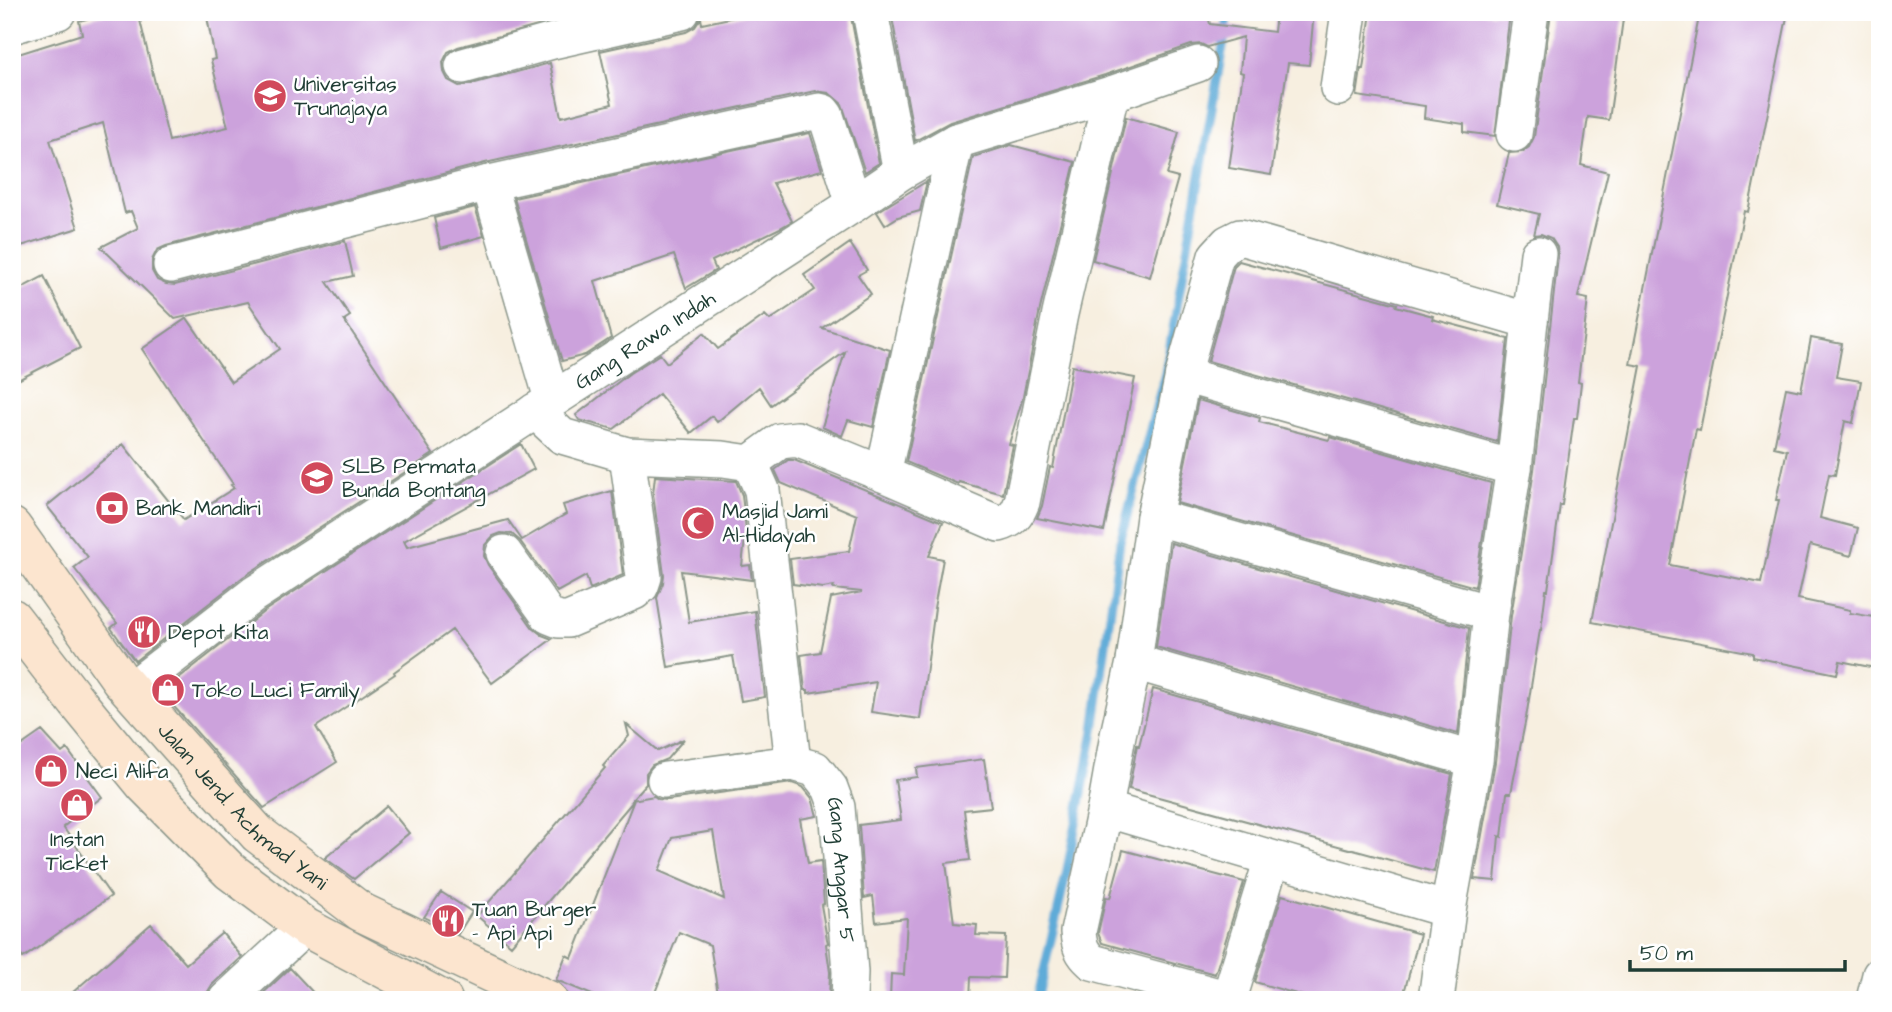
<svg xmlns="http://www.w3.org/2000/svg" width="1892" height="1012" font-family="'Architects Daughter',sans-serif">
  <rect width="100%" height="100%" fill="#fff"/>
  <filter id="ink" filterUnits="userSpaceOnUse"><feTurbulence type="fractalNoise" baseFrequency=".0143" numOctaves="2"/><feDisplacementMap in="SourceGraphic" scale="14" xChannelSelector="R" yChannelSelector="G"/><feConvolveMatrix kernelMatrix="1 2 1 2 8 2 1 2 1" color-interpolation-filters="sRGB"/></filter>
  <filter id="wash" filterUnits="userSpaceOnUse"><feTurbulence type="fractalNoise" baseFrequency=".00686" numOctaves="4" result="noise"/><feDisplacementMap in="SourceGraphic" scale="28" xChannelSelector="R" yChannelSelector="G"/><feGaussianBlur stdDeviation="1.57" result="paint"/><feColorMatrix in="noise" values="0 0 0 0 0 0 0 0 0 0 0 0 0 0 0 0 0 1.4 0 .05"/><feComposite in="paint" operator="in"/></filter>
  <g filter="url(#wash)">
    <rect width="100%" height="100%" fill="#f7efe0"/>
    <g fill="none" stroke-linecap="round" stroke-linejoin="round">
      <path stroke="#5fabd8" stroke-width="9" d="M1037,1000L1066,875L1094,731L1120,542L1165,374L1229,12"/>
    </g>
    <g id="blocks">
      <path fill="#cca2dc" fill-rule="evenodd" d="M112,12H138L169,141L228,127L211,60L215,59L207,17L231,12H583V14L458,47L448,52L443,62L444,72L448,80L459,86L468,85L550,63L561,117L612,104L600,51L686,32L695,27L701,18L702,24L757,12H850L879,163L865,172L842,104L829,93L815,91L485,163L166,246L157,250L152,260V271L157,280L166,284L175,285L345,241L353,276L327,282L350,316L344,320L433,454L243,577L135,661L111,628L117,623L74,568L88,557L47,506L123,444L184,520L234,488L231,485L233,484L142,349L187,318L231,382L280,349L248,302L175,319L101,247L138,228L131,211L125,213L103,123L50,140L78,228L12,249V56L82,34L79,21Z
        M891,12H1207L1210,24L1274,32L1276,12H1314L1309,65L1288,63L1271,175L1229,168L1243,73L1240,72L1243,37L1207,47L1201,44L1191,45L1105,75L950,122L915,141Z
        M1371,12L1510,13L1495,136L1464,132V124L1424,118L1425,106L1357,96L1361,69H1363Z
        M1551,12H1624L1609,120L1588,117L1581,165L1608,172L1578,297L1588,299L1578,382L1581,383L1577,418H1574L1562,505H1560L1548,590H1546L1541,630H1540L1526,718L1511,793H1507L1502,837L1499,836L1495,881L1474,879L1495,762L1511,616L1534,470L1558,256L1557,247L1551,238L1541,234L1534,235L1539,214L1497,204L1509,153L1522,152L1529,147L1534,137Z
        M1700,12H1788L1748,212L1744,211L1700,430L1696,429L1670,565L1761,583L1779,500H1776L1787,450L1774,447L1786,388L1801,391L1811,338L1842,344L1836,377L1861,381L1853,423L1845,421L1835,475L1829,474L1820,518L1858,528L1851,556L1810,545L1798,599L1850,610V613L1880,618V669L1840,661L1837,674L1753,657V653L1592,622L1641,366L1630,364Z
        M1126,117L1179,132L1167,175L1178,178L1150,277L1093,260Z
        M810,133L822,170L773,183L792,221L780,228L712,261L716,270L686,288L674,255L595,281L611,338L585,355L562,361L514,198Z
        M1011,145L1075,162L1040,309L1023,397L1009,444L1013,445L1003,494L959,482L958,484L906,462L973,157Z
        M927,181L920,211L898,217L885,225L877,212Z
        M475,207L484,236L441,248L434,218Z
        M850,243L867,270L858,275L871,294L822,328L890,350L873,427L848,420L842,436L822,427L845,352L771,405L759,387L717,422L712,416L691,433L659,394L614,429L579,420L576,415L630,373L660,354L667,363L704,333L718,349L765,315L770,320L815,290L804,275Z
        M1239,261L1397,304L1396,306L1433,316L1432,319L1508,339L1497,442L1208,361L1234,266Z
        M44,276L80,348L12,383V293Z
        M1072,366L1135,378L1104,531L1037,518L1042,506L1050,467L1053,468Z
        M1198,400L1260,418L1259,422L1329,440L1330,437L1491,483L1475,587L1177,503Z
        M521,444L534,469L404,541L407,547L508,520L522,540L566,514L563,505L612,491L623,575L590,589L586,576L557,592L520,541L512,534L501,533L493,536L485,545L484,556L488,565L533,628L542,635L552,639L492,683L452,630L394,672L395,674L316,727L337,762L264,808L161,692L266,610Z
        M788,460H794L943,522L929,556L943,559L934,608H935L920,719L871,712L876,682L808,693V690H805L801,655L820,652L831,598L862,592L833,589L834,586L823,588L793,584L790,559L849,551L857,515L781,483L775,470Z
        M655,476L736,481L742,495L746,530L742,566L750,565L752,580L681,571L689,622L755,611L765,697L741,701L733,656L668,667L657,598L663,583L664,575L653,494Z
        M1171,543L1469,628L1458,734L1156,647Z
        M1153,689L1452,774L1434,872L1129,789L1137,745L1139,746Z
        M626,724L658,751L684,739L667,759L652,765L646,773V784L632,800L654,796L658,799L668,800L792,783L803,787L812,798L817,816L800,819L808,863L821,861L824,904L821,905L827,939L828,943L826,944L830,972L829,1000H719L710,945L679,932L652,1000H604L556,980L566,955L572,958L634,800L511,945L477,916L605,768L603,766L629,736ZM713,831L724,899L659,871L672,838Z
        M42,731L62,753L67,749L102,797L63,827L111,896L23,958L12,943V752Z
        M984,759L991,807L964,810L970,860L946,863L954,923L977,925L976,935L1006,936L1004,978L971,977L970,1000H890L891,974L904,975L907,918L876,922L873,896L864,898L859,825L901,820L895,780L917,777L916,768Z
        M387,806L409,833L354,879L325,858Z
        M1123,850L1244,882L1215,974L1102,943L1098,933L1106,897L1110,898Z
        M441,892L472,912L458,934L424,917Z
        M1282,895L1420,934L1402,1000H1317L1255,982Z
        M151,924L186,964L222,933L242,957L212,985L207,993L206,1000H64Z
        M290,968L320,1000H256Z"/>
    </g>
  </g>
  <g filter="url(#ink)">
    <use href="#blocks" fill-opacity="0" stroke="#8b968a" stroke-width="2"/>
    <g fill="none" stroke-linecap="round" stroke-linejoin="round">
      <g stroke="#8b968a" stroke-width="38">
        <g id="street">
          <path d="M870,12L901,172"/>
          <path d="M12,26L58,12"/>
          <path d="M463,66L553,41L682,12"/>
          <path d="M1338,88L1349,12"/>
          <path d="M1514,134L1531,12"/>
          <path d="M489,183L552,399"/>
          <path d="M171,265L489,183L819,111L823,112L826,116L854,204"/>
          <path d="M1530,321L1538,254"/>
          <path d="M1183,375L1514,468"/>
          <path d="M535,411L562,436L627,455L723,459L750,463L762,490L793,763"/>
          <path d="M750,463L780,441L797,439L883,474L999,524C1013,520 1017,515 1022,502L1060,314L1111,94"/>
          <path d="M883,474L956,141"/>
          <path d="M1154,517L1491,613"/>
          <path d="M504,553L549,616L559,620H568L634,592L641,586L644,577L627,455"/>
          <path d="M1134,662L1475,760"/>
          <path id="s1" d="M130,690L254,594L854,204L901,172L956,141L1111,94L1198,64"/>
          <path id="s2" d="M665,780L793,763L815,769L830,788L837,807L850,972L849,1000"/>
          <path d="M1105,809L1448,910"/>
          <path d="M1229,999L1272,859"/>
          <path d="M226,1000L305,927"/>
          <path d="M1233,1000L1092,962C1082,953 1079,946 1078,932L1105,809L1118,735L1134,662L1154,517L1183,375L1216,256L1228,243L1240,237L1530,321L1514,468L1491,613L1475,760L1448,910L1436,1000"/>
          <path d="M1874,1000L1880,975"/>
        </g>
      </g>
      <g stroke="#8b968a" stroke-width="41">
        <g id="secondary">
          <path id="s3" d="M12,527L120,679L258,834L361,912L548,1000"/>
          <path d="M12,618L77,702L145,785L230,871L305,927L443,1000"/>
        </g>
      </g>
      <use href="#street" stroke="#fff" stroke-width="35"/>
      <use href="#secondary" stroke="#fce5cf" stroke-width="38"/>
    </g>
  </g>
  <defs>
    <g id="university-disc" transform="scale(1.75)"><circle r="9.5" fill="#d1495b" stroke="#fff"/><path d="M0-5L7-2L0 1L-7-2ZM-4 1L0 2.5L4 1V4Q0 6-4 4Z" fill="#fff"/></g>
    <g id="school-disc" transform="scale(1.75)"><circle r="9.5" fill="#d1495b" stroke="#fff"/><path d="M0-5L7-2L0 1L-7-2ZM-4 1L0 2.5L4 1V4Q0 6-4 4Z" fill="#fff"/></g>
    <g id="bank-disc" transform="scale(1.75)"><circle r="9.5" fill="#d1495b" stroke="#fff"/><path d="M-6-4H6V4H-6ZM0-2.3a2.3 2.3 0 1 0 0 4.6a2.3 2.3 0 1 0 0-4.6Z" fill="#fff"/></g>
    <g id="mosque-disc" transform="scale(1.75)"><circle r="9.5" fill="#d1495b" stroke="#fff"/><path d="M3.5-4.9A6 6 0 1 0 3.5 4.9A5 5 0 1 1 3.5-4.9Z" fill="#fff"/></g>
    <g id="restaurant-disc" transform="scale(1.75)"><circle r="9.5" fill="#d1495b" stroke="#fff"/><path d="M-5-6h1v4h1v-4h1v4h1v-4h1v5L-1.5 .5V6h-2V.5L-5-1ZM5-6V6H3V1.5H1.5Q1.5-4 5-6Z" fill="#fff"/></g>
    <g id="shop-disc" transform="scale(1.75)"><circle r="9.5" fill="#d1495b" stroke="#fff"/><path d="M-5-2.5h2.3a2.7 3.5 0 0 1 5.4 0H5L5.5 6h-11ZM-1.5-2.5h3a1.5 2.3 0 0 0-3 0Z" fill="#fff"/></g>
  </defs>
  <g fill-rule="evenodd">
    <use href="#university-disc" x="270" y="96"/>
    <use href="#school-disc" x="317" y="478"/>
    <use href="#bank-disc" x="112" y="508"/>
    <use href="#mosque-disc" x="698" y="523"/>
    <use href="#restaurant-disc" x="144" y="632"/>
    <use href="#shop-disc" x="168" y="690"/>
    <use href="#shop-disc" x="51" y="771"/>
    <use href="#shop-disc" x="77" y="805"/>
    <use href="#restaurant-disc" x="448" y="921"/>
  </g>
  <g text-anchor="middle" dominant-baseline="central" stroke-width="5" stroke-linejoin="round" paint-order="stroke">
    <g font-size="21" fill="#1f3d34" stroke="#fff" text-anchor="start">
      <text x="294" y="84">Universitas<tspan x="294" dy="24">Trunajaya</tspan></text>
      <text x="342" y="466">SLB Permata<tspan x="342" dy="24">Bunda Bontang</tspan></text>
      <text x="136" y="508">Bank Mandiri</text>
      <text x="722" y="511">Masjid Jami<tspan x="722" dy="24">Al-Hidayah</tspan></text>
      <text x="168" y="632">Depot Kita</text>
      <text x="192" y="690">Toko Luci Family</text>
      <text x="76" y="771">Neci Alifa</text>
      <text x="77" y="839" text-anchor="middle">Instan<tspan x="77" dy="24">Ticket</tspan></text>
      <text x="472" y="909">Tuan Burger<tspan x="472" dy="24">- Api Api</tspan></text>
    </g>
    <g font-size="21" fill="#1f3d34" stroke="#fff">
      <text stroke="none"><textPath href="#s1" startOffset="623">Gang Rawa Indah</textPath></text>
      <text stroke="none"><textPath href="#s3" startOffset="364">Jalan Jend. Achmad Yani</textPath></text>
      <text stroke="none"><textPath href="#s2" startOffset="259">Gang Anggar 5</textPath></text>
    </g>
  </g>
  <rect width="1892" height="1012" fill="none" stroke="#fff" stroke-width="42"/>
  <path d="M1630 960v10h215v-10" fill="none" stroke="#1f3d34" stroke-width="3.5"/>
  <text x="1640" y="960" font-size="21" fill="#1f3d34" stroke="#ffffff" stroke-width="5" paint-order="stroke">50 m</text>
</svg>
